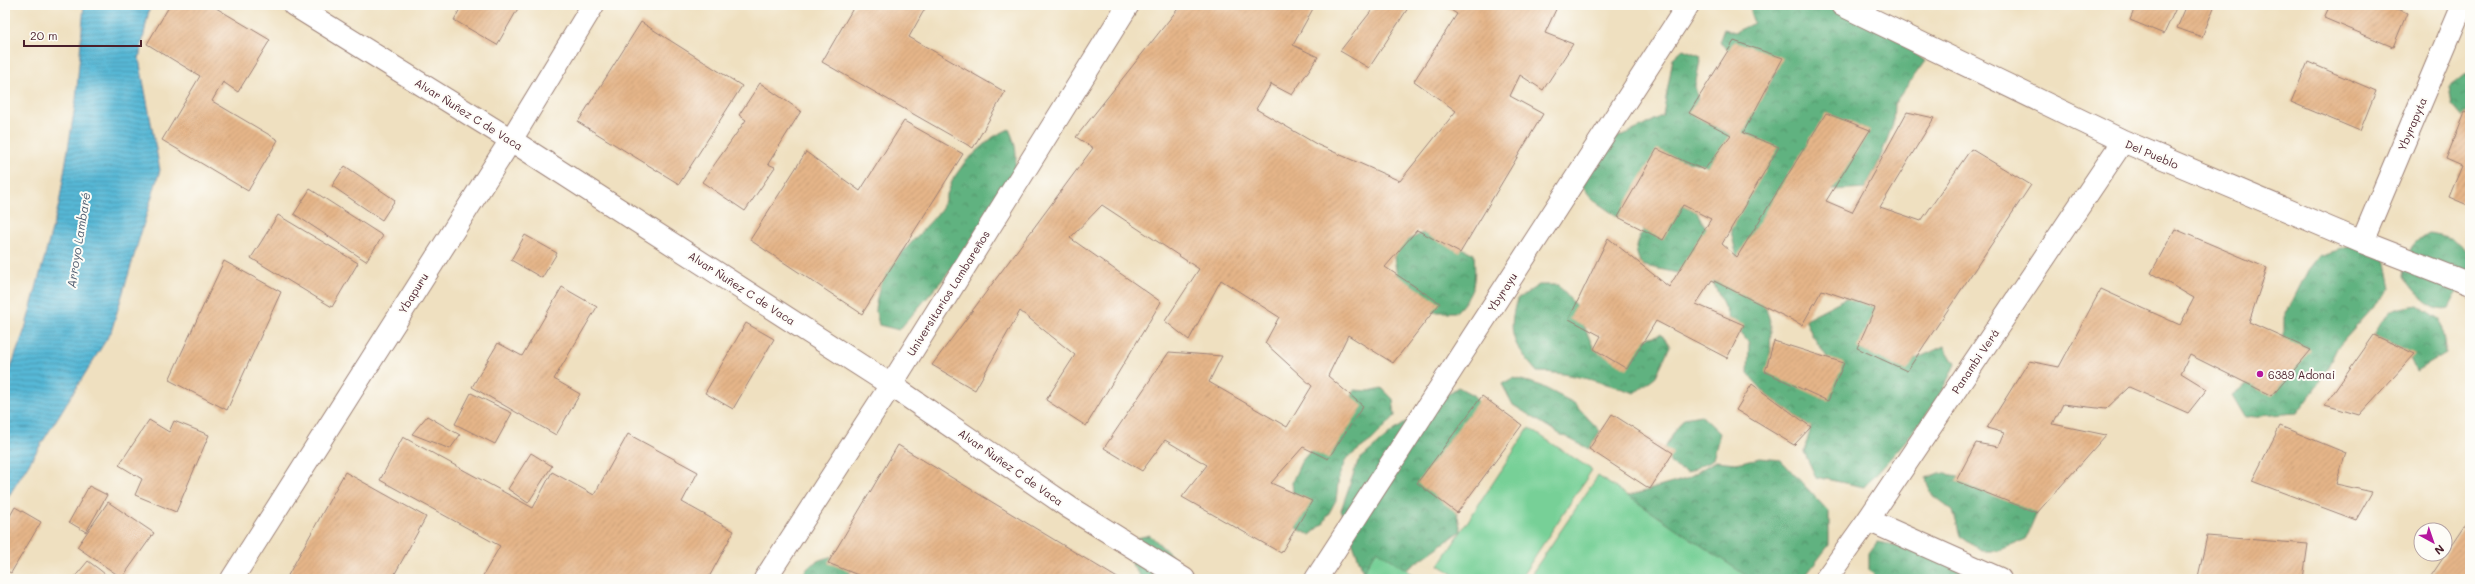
<svg xmlns="http://www.w3.org/2000/svg" width="2475" height="584" font-family="Mali,sans-serif">
  <defs>
    <pattern id="forest-crowns" width="20" height="18" patternUnits="userSpaceOnUse"><rect width="20" height="18" fill="#61b280"/><path d="M2 6a3 3 0 1 1 6 0M12 15a3 3 0 1 1 6 0" fill="none" stroke="#529069"/></pattern>
    <pattern id="water-rules" width="6" height="5" patternUnits="userSpaceOnUse"><rect width="6" height="5" fill="#57b8d6"/><path d="M0 2.5h6" fill="none" stroke="#4a95ae"/></pattern>
    <pattern id="building-hatch" width="6" height="6" patternUnits="userSpaceOnUse"><rect width="6" height="6" fill="#e5b589"/><path d="M-1 1l2-2M0 6l6-6M5 7l2-2" fill="none" stroke="#c69b76"/></pattern>
  </defs>
  <rect width="100%" height="100%" fill="#fdfcf7"/>
  <filter id="ink" filterUnits="userSpaceOnUse"><feTurbulence type="fractalNoise" baseFrequency=".025" numOctaves="2"/><feDisplacementMap in="SourceGraphic" scale="8" xChannelSelector="R" yChannelSelector="G"/><feConvolveMatrix kernelMatrix="1 2 1 2 8 2 1 2 1" color-interpolation-filters="sRGB"/></filter>
  <filter id="wash" filterUnits="userSpaceOnUse"><feTurbulence type="fractalNoise" baseFrequency=".012" numOctaves="4" result="noise"/><feDisplacementMap in="SourceGraphic" scale="16" xChannelSelector="R" yChannelSelector="G"/><feGaussianBlur stdDeviation="0.9" result="paint"/><feColorMatrix in="noise" values="0 0 0 0 0 0 0 0 0 0 0 0 0 0 0 0 0 1.4 0 .05"/><feComposite in="paint" operator="in"/></filter>
  <g filter="url(#wash)">
    <rect width="100%" height="100%" fill="#efe0c0"/>
    <path fill="url(#forest-crowns)" stroke="#566856" d="M1753,5H1830L1873,22L1925,61L1894,104L1893,124L1877,166L1865,188L1833,190L1813,175L1737,257L1716,168L1680,159L1661,173L1618,217L1593,200L1581,184L1596,146L1644,126L1663,115L1673,58L1683,49L1701,56L1695,86L1702,120L1731,135C1751,116 1764,95 1777,70L1758,50L1738,58L1719,42L1724,29L1735,32L1754,23L1750,12Z
      M2470,74V125H2469L2452,105L2449,87L2464,75Z
      M1009,129C1017,146 1018,158 1013,177L951,270L899,330L879,325L875,308L882,275L941,210L953,179L965,162L993,137Z
      M1683,205L1696,211L1708,231L1705,246L1677,273L1641,265C1639,260 1636,252 1636,247C1640,225 1665,213 1683,205Z
      M1422,233L1454,244L1474,254C1476,281 1475,293 1456,312H1421L1401,303L1394,257L1402,244Z
      M2429,233C2444,236 2457,238 2467,251L2470,250V282C2459,285 2454,299 2449,308C2432,313 2413,291 2404,276C2407,255 2410,244 2429,233Z
      M2357,244L2385,258L2391,288L2337,348L2321,381L2297,413L2245,417L2232,395L2260,374L2284,338V318L2308,270L2319,256Z
      M1712,280L1762,293L1771,325L1770,357L1839,375L1812,335L1805,319L1858,292L1875,308L1885,341L1898,367L1944,346L1955,364C1934,414 1900,447 1864,487L1816,477L1804,452L1811,427L1767,395L1748,374L1749,343L1730,320Z
      M1539,285H1558L1575,305L1594,349L1610,358L1645,339L1661,334L1670,346L1656,376L1635,393C1604,383 1571,372 1537,372C1514,345 1506,335 1517,299Z
      M2418,305L2440,319L2446,353L2416,371L2406,350L2374,335C2388,308 2389,310 2418,305Z
      M1514,378L1539,385L1574,403L1600,431L1589,449L1558,433L1513,405L1502,384Z
      M1458,387L1473,395L1484,410L1439,479L1457,513L1461,531L1406,570L1363,571L1341,510L1358,461L1392,432Z
      M1382,388L1393,399L1395,416L1372,440L1346,459L1339,476L1336,500L1323,524L1310,535L1296,528L1292,482L1301,462L1350,405L1354,390L1369,391Z
      M1701,415L1720,433L1713,459L1687,473L1671,464L1664,448L1684,418Z
      M1760,458L1781,460L1829,512V545L1803,579H1680L1628,496L1686,479L1715,461L1736,463Z
      M1939,473L1959,476L1979,490L2024,495L2037,513L2026,539L1998,551H1981L1960,536L1953,510C1939,501 1929,495 1926,478Z
      M1150,535L1180,564L1202,579H1142L1130,562L1128,553L1137,538Z
      M1877,542L1902,546L1996,579H1878L1869,570V553Z
      M841,555L850,572L849,579H800C810,561 821,558 841,555Z"/>
    <path fill="#77d097" stroke="#607861" d="M1529,428L1592,470L1520,579H1461L1439,565Z
      M1598,476L1748,577L1746,579H1528Z
      M1377,550L1420,579H1358Z"/>
    <path fill="url(#water-rules)" stroke="#506c80" d="M84,5H150L139,59L160,170L111,332L5,502V383L25,329L59,204L76,100Z"/>
    <g id="blocks">
      <path fill="url(#building-hatch)" d="M170,5H211L270,40L238,92L223,82L212,101L278,140L248,191L162,140L200,76L147,44Z
        M458,5H520L497,45L454,20L461,7Z
        M855,5H927L909,37L1005,92L973,148L822,62Z
        M1181,5H1315L1293,45L1318,57L1292,95L1271,84L1256,109L1318,145L1400,181L1456,111L1414,81L1457,14L1443,5H1558L1545,33L1573,44L1543,90L1520,75L1510,96L1543,114L1460,253L1417,230L1385,267L1440,303L1393,363L1348,335L1328,376L1363,406L1328,459L1303,447L1271,483L1312,501L1281,553L1182,497L1207,465L1165,440L1142,471L1104,448L1169,352L1222,356L1209,382L1287,427L1312,386L1265,343L1279,317L1221,280L1189,340L1165,321L1199,269L1102,205L1070,238L1161,302L1086,426L1046,400L1075,355L1020,311L975,390L932,365L1093,148L1076,137Z
        M1376,5H1410L1369,68L1340,51Z
        M2136,5H2170L2176,8L2164,34L2130,20Z
        M2187,5H2215L2202,37L2177,28Z
        M2330,5H2389L2407,13L2393,47L2324,18Z
        M641,22L742,86L679,184L578,122Z
        M1734,41L1783,58L1743,133L1779,147L1722,244L1737,257L1826,113L1870,130L1826,201L1852,212L1907,112L1934,118L1880,207L1921,221L1971,149L2031,185L1907,371L1857,348L1875,308L1822,290L1802,325L1712,280L1696,304L1744,325L1727,358L1656,321L1627,369L1594,349L1601,336L1569,319L1608,238L1669,287L1711,219L1683,205L1663,240L1618,217L1657,149L1704,170L1731,135L1689,113Z
        M2308,62L2376,91L2360,131L2291,102Z
        M760,83L801,111L768,164L775,167L745,211L702,182L746,120L739,115Z
        M2465,112L2470,114V206L2449,197L2462,166L2446,159Z
        M904,121L963,154L862,314L750,240L806,152L860,191Z
        M345,166L395,200L382,220L332,186Z
        M310,189L383,236L366,261L294,214Z
        M278,215L358,263L332,307L251,258Z
        M2175,229L2267,268L2249,322L2311,350L2272,396L2190,355L2181,373L2207,389L2188,413L2129,387L2106,409L2063,404L2053,424L2106,435L2037,513L1956,481L1976,443L1998,447L2004,433L1987,428L2029,361L2059,367L2101,289L2180,325L2194,298L2151,273Z
        M525,235L557,253L542,278L511,260Z
        M224,261L281,292L227,410L169,380Z
        M562,287L597,307L554,379L580,394L556,435L472,387L498,343L522,356Z
        M746,323L774,339L733,409L705,393Z
        M2374,335L2415,354L2359,415L2325,405Z
        M1774,341L1844,363L1828,401L1765,372Z
        M1752,384L1811,427L1794,445L1736,410Z
        M471,393L512,413L495,444L455,424Z
        M1482,396L1522,425L1457,513L1417,483Z
        M1612,414L1673,453L1650,489L1589,449Z
        M427,416L460,435L450,449L412,434Z
        M149,420L169,432L174,421L209,435L176,512L135,495L142,479L119,465Z
        M2280,426L2346,453L2336,484L2372,492L2356,520L2252,481Z
        M628,434L698,472L682,502L734,531L708,579H481L500,546L380,480L403,437L533,508L552,472L594,495Z
        M898,445L1119,579H856L858,575L828,563Z
        M531,453L552,466L528,503L508,489Z
        M345,472L426,517L392,579H286Z
        M89,486L107,495L86,532L69,522Z
        M108,502L154,533L122,578L77,547Z
        M15,507L41,522L11,573L5,570V525Z
        M2470,518V579H2429Z
        M2207,536L2308,544L2303,579H2207L2198,577Z
        M88,561L100,570L111,579H73Z"/>
    </g>
  </g>
  <g filter="url(#ink)">
    <use href="#blocks" fill-opacity="0" stroke="#9c8076" stroke-width="1"/>
    <g fill="none" stroke-linecap="round" stroke-linejoin="round">
      <g stroke="#9c8076" stroke-width="24">
        <path id="minor" d="M294,5L511,140L891,385L1070,508L1184,579
          M1842,5L2123,141L2362,242L2470,284
          M2362,242L2462,5
          M1868,520L2000,579
          M232,579L511,140L593,5
          M765,579L891,385L1128,5
          M1316,579L1688,5
          M1826,579L1868,520L2123,141"/>
      </g>
      <use href="#minor" stroke="#fff" stroke-width="22"/>
    </g>
  </g>
  <circle fill="#b5179e" stroke="#fdfcf7" stroke-width="1.5" cx="2260" cy="374" r="4"/>
  <g text-anchor="middle" dominant-baseline="central" stroke-width="4" stroke-linejoin="round" paint-order="stroke">
    <g font-size="11" fill="#4a1f2b" stroke="#fdfcf7">
      <text transform="translate(469 114) rotate(32)">Alvar Ñuñez C de Vaca</text>
      <text transform="translate(2412 124) rotate(-67)">Ybyrapyta</text>
      <text transform="translate(2152 154) rotate(23)">Del Pueblo</text>
      <text transform="translate(742 288) rotate(33)">Alvar Ñuñez C de Vaca</text>
      <text transform="translate(1502 292) rotate(-57)">Ybyrayu</text>
      <text transform="translate(413 293) rotate(-58)">Ybapuru</text>
      <text transform="translate(948 293) rotate(-58)">Universitarios Lambareños</text>
      <text transform="translate(1975 361) rotate(-56)">Panambi Verá</text>
      <text transform="translate(1011 467) rotate(35)">Alvar Ñuñez C de Vaca</text>
    </g>
    <g font-size="11" fill="#4a1f2b" stroke="#fdfcf7" text-anchor="start">
      <text x="2268" y="374">6389 Adonai</text>
    </g>
    <g font-size="12" font-style="italic" fill="#4f5c6f" stroke="#fdfcf7">
      <text transform="translate(78 240) rotate(-81)">Arroyo Lambaré</text>
    </g>
  </g>
  <rect width="2475" height="584" fill="none" stroke="#fdfcf7" stroke-width="20"/>
  <g transform="translate(2433 542) rotate(140)"><circle r="19" fill="#fdfcf7" stroke="#b5a4a5"/>
  <path d="M0-3L7 15L0 10L-7 15Z" fill="#b5179e"/>
  <text y="-6" font-size="11" font-weight="bold" text-anchor="middle" fill="#4a1f2b">N</text>
  </g>
  <path d="M24 40v6h117v-6" fill="none" stroke="#4a1f2b" stroke-width="2"/>
  <text x="30" y="40" font-size="12" fill="#4a1f2b" stroke="#fdfcf7" stroke-width="3" paint-order="stroke">20 m</text>
</svg>
